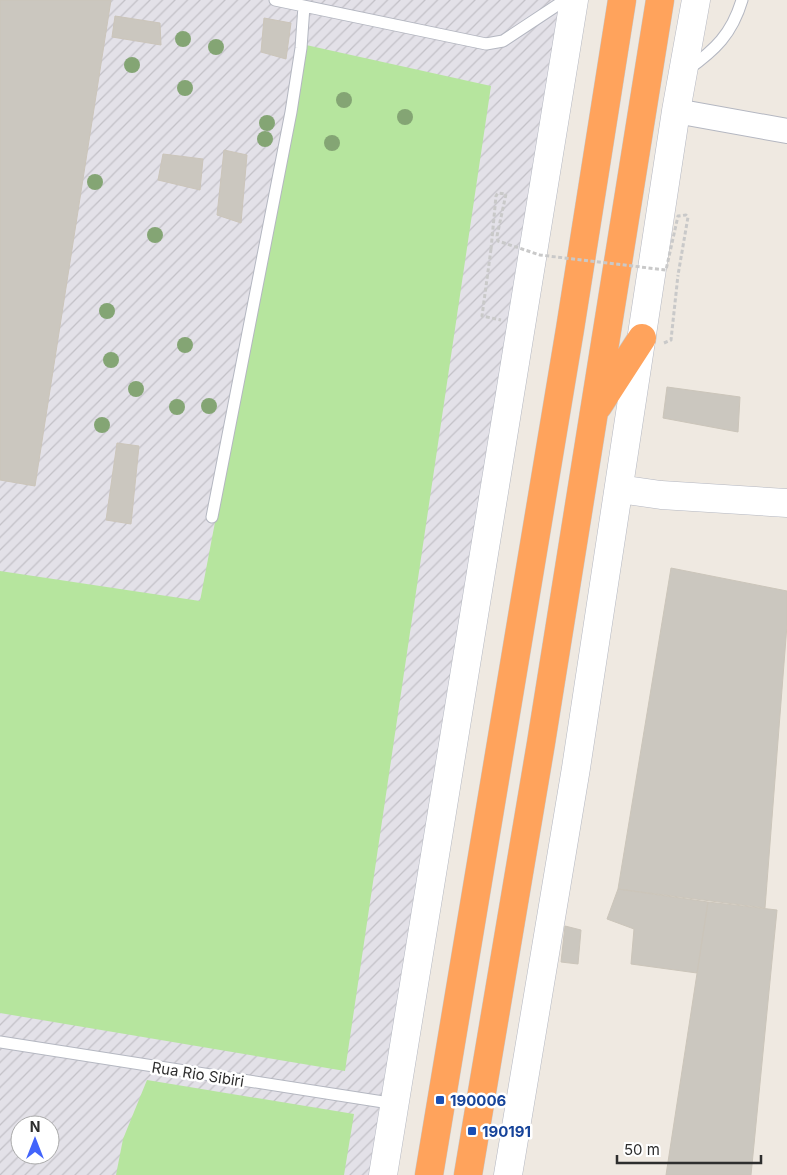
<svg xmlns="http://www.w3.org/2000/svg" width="787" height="1175" font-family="Inter,sans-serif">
  <defs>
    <pattern id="industrial-furrows" width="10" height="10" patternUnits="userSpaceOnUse" patternTransform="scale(1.25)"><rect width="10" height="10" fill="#e3e1e8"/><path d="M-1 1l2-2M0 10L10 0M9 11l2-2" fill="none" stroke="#c3c1c7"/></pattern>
  </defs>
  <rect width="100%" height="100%" fill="#efe9e1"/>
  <path fill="url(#industrial-furrows)" fill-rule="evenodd" d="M0,0H575L392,1175H0ZM20,1125H50V1155H20Z"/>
  <path fill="#b6e59e" d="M306,45L491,86L345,1071L0,1013V571L200,601Z
    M147,1080L354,1114L344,1175H116L123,1139Z"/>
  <path fill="#cbc7bf" stroke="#cbc5ba" d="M0,0H111L35,486L0,480Z
    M115,16L160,23L161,45L112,37Z
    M264,18L291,23L286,59L261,52Z
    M224,150L247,155L241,223L217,215Z
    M163,154L203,159L200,190L158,180Z
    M667,387L740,397L738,432L663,418Z
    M117,443L139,446L131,524L106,520Z
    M671,568L787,591V625L765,908L618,889Z
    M618,889L708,902L697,973L631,964L634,929L607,919Z
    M708,902L777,910L751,1175H666Z
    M565,926L581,930L578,964L561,962Z"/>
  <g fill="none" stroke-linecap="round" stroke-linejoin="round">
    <g stroke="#b4b7c1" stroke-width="13">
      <path id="lane" d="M275,0L486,44L503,41L565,0
        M687,70C715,50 732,34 742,0
        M212,517L291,112L301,48L304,6
        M0,1042L396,1104"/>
    </g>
    <g stroke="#b4b7c1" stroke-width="26">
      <path id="street" d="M676,111L787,131"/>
    </g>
    <g stroke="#b4b7c1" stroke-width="29">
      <path id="secondary" d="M619,489L661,495L787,503
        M383,1175L574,0
        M508,1175L576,768L676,111L696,0"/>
    </g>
    <g stroke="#c9c9c9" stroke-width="29">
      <path id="highway" d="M598,406L642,338
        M429,1175L570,329L622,0
        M468,1175L541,743L660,0"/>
    </g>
    <path stroke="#c9c9c9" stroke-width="3" stroke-dasharray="4 2.5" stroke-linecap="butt" d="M491,249L482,316L501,320
      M664,343L671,340L678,275"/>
    <use href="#lane" stroke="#fff" stroke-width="11"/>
    <use href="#street" stroke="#fff" stroke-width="24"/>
    <use href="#secondary" stroke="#fff" stroke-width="28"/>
    <use href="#highway" stroke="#ffa35c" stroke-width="28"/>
    <path stroke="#c9c9c9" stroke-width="3" stroke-dasharray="4 2.5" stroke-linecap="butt" d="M491,249L496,196L498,193L506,194L497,236L498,241L540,255L666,270L678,216L686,215L688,217L678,275"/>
  </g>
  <g fill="#84a574">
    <circle cx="183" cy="39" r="8"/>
    <circle cx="216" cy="47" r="8"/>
    <circle cx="132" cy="65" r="8"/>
    <circle cx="185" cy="88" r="8"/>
    <circle cx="344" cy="100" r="8"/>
    <circle cx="405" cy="117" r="8"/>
    <circle cx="267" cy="123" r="8"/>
    <circle cx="265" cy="139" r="8"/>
    <circle cx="332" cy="143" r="8"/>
    <circle cx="95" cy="182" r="8"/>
    <circle cx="155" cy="235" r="8"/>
    <circle cx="107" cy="311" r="8"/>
    <circle cx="185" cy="345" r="8"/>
    <circle cx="111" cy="360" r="8"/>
    <circle cx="136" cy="389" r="8"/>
    <circle cx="209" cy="406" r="8"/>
    <circle cx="177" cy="407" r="8"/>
    <circle cx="102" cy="425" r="8"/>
  </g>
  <g fill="#1a4fb4" stroke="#fff" stroke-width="2">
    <rect x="435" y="1095" width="10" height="10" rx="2.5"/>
    <rect x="467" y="1126" width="10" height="10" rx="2.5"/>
  </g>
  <g text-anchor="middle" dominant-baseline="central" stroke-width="5" stroke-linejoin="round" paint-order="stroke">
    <g font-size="15" fill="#2e2e2e" stroke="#fff">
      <text transform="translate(198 1074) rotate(9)">Rua Rio Sibiri</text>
    </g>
    <g font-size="15" font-weight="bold" fill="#164399" stroke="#fff" text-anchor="start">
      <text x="450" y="1100">190006</text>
      <text x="482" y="1131">190191</text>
    </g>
  </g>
  <g transform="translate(35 1140)"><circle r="24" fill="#ffffff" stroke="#ababab"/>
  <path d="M0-4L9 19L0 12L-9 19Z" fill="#4264fb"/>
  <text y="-8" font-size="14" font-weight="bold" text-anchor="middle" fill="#2e2e2e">N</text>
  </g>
  <path d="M617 1155v8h144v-8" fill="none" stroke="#2e2e2e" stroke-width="2.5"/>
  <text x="624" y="1155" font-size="15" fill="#2e2e2e" stroke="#ffffff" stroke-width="4" paint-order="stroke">50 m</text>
</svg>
